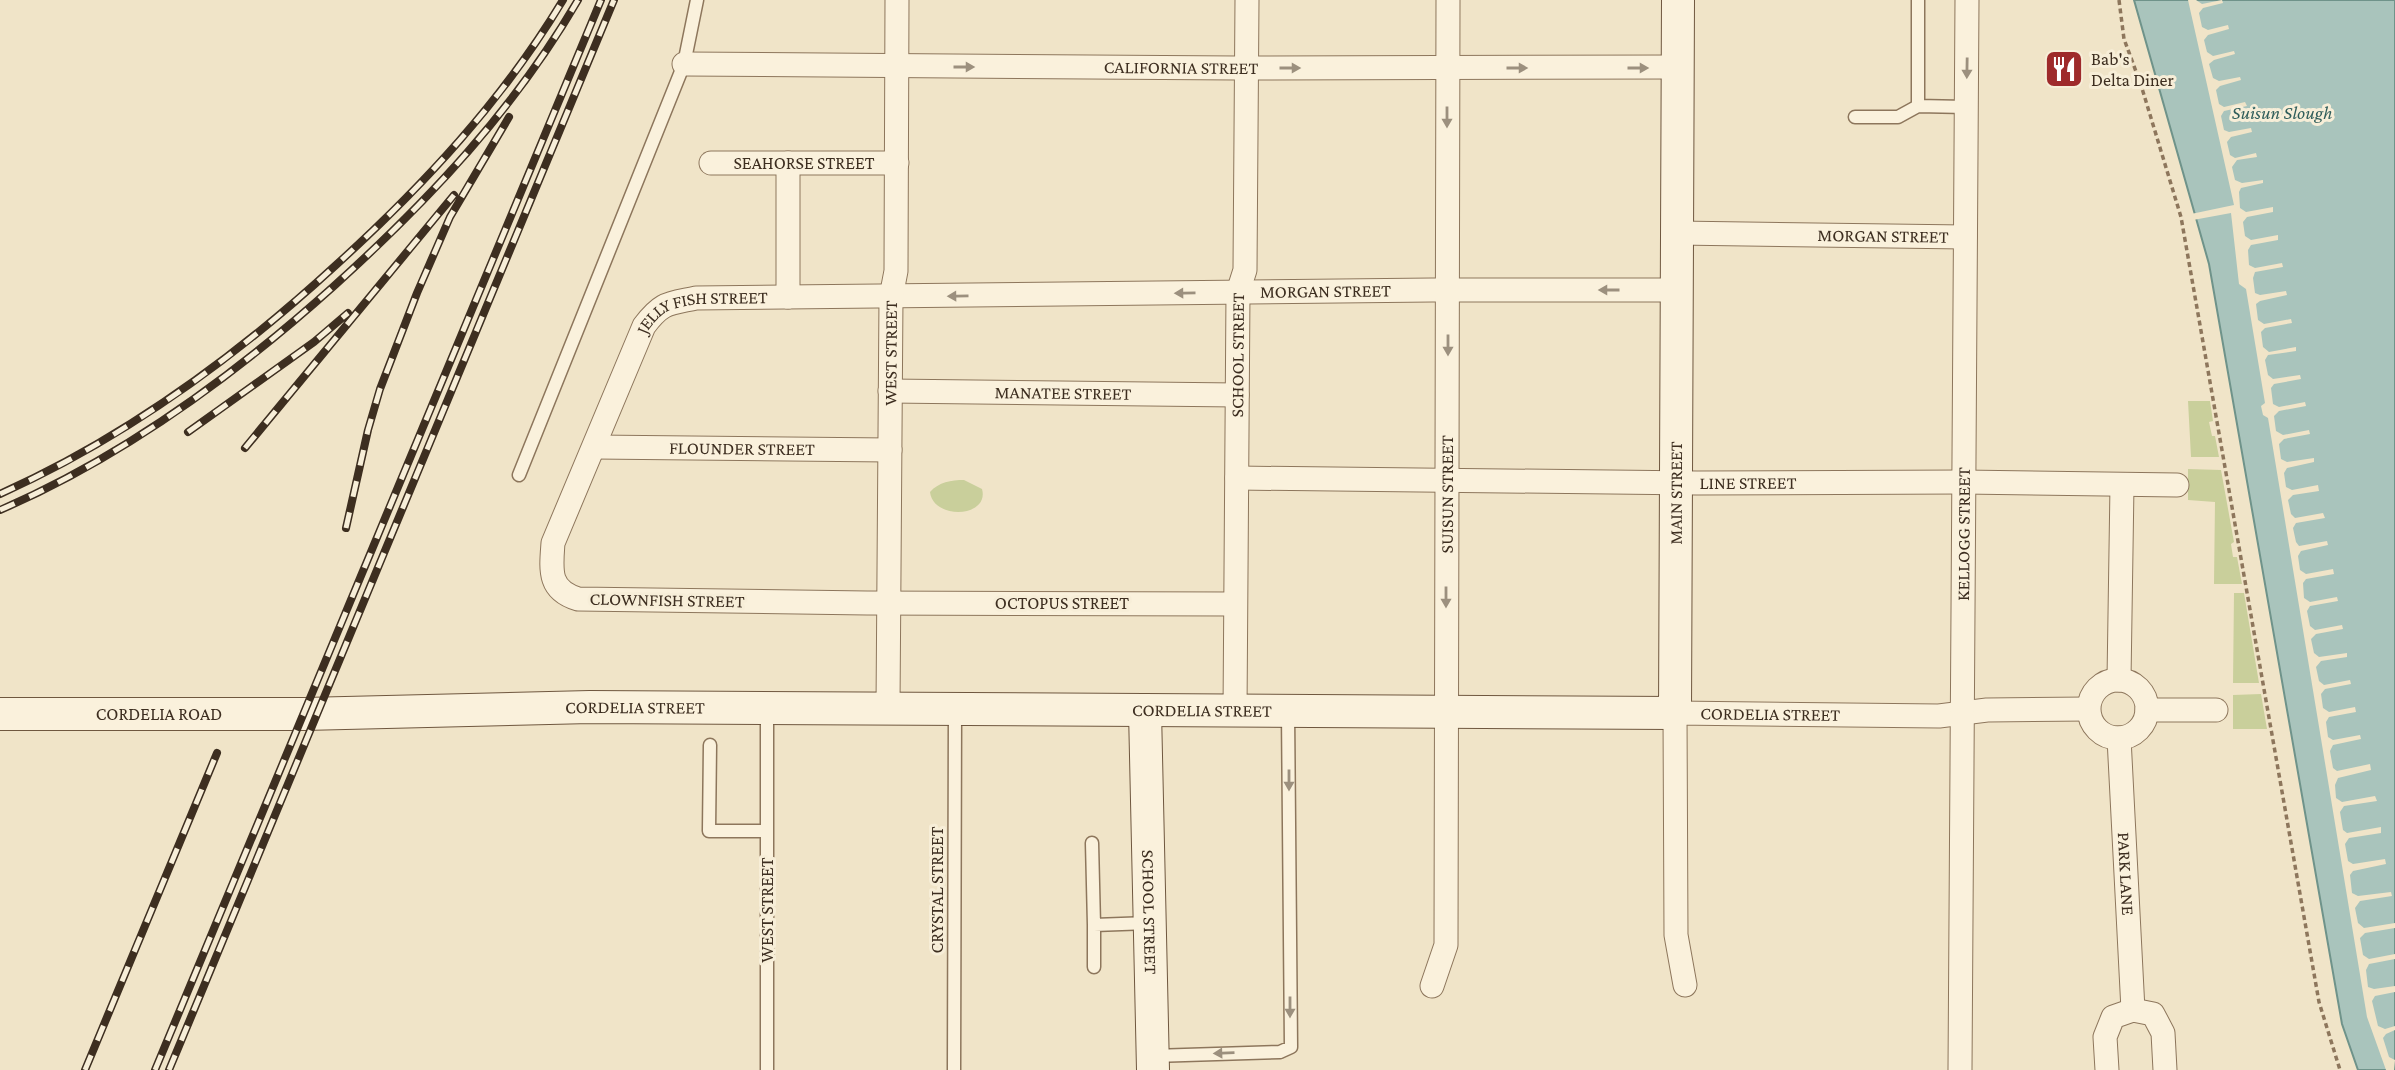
<svg xmlns="http://www.w3.org/2000/svg" width="2395" height="1070" font-family="'Crimson Pro',serif">
  <rect width="100%" height="100%" fill="#f0e4c8"/>
  <path fill="#c9cf9b" d="M2188,401H2210L2213,421L2209,422L2212,436H2215L2219,457H2191Z
    M2188,469L2221,470L2234,542L2231,544L2233,557H2237L2242,584H2214L2215,502L2188,500Z
    M964,480L982,489C990,518 933,520 930,492C939,482 951,480 964,480Z
    M2234,593H2244L2259,683H2233Z
    M2261,694L2267,729H2233V695Z"/>
  <path fill="#a9c4bc" stroke="#6f938a" stroke-width="2" d="M2134,0H2395V1070H2358L2342,1024L2209,264Z"/>
  <path fill="#f0e4c8" d="M2188,0H2196L2202,4L2222,0L2223,3L2203,8L2199,13L2202,27L2208,30L2228,25L2229,29L2208,35L2204,40L2207,52L2213,56L2234,51L2235,54L2214,60L2209,64L2213,78L2219,81L2240,77L2241,80L2220,86L2216,90L2219,104L2224,107L2245,102L2247,106L2224,111L2221,116L2224,130L2229,132L2251,128L2252,132L2231,137L2227,142L2230,155L2235,158L2256,153L2257,157L2237,160L2232,167L2235,180L2242,183L2263,180V183L2241,188L2239,192L2240,208L2246,212L2273,207V212L2247,217L2243,222L2245,236L2251,240L2278,235V240L2251,245L2248,250L2249,265L2255,268L2282,263L2283,267L2255,272L2253,278L2255,293L2260,295L2286,291L2287,295L2260,301L2256,304L2258,320L2264,324L2291,319L2292,323L2265,328L2261,332L2263,347L2269,352L2296,347V351L2268,355L2265,360L2268,375L2273,379L2300,375L2301,379L2274,384L2271,388L2273,404L2279,407L2305,402L2306,406L2279,411L2274,416L2276,431L2283,435L2309,430L2310,434L2284,439L2279,444L2281,459L2287,462L2314,458V462L2287,468L2284,473L2286,487L2292,490L2318,485L2319,491L2293,495L2288,500L2291,514L2295,518L2323,513L2325,518L2296,523L2293,528L2296,542L2299,546L2327,541L2328,545L2301,551L2298,556L2300,570L2306,574L2333,569L2334,574L2306,579L2303,583L2304,598L2310,602L2337,597L2338,601L2310,606L2307,611L2310,626L2315,630L2342,625L2343,629L2316,634L2311,639L2314,653L2319,657L2347,653V657L2321,661L2316,667L2319,681L2324,685L2350,680L2351,684L2325,689L2321,694L2323,708L2329,712L2355,707L2356,712L2329,717L2326,722L2328,737L2333,740L2360,735L2361,739L2333,745L2330,751L2333,768L2337,771L2370,764L2371,770L2338,778L2335,785L2336,798L2342,802L2375,796L2377,801L2344,806L2340,812L2343,830L2347,833L2381,827V833L2349,838L2345,844L2348,861L2353,864L2385,859L2386,864L2353,871L2350,875L2352,893L2358,896L2391,892L2392,896L2360,901L2355,908L2358,923L2364,928L2395,923V928L2365,933L2360,938L2363,955L2369,959L2395,954V959L2369,964L2366,970L2368,987L2374,989L2395,986V992L2375,996L2372,1001L2378,1026L2385,1029L2395,1026V1030L2386,1034L2383,1038L2389,1057L2395,1060L2394,1070H2386L2367,1017L2268,418L2263,415L2261,406L2265,403L2246,289L2239,284L2231,213L2193,220L2191,214L2234,205Z"/>
  <g fill="none" stroke-linecap="round" stroke-linejoin="round">
    <g stroke="#8d765c" stroke-width="15">
      <path id="lane" d="M1918,0V106
        M1855,117H1898L1918,106L1966,107
        M519,475L684,64L697,0
        M767,708V1070
        M710,745L709,831H767
        M1092,843L1094,925
        M1094,967V925L1149,923
        M1153,1056L1280,1052L1291,1047L1288,712
        M954,1070L955,710"/>
    </g>
    <g stroke="#8d765c" stroke-width="25">
      <g id="street">
        <path id="s1" d="M684,64L1236,68L1678,67"/>
        <path id="s2" d="M711,163H897"/>
        <path d="M788,163V297"/>
        <path id="s3" d="M1677,233L1965,237"/>
        <path id="s4" d="M890,391L1237,395"/>
        <path id="s5" d="M595,447L890,450"/>
        <path id="s6" d="M1237,478L1697,483L1963,482L2177,485"/>
        <path id="s7" d="M1235,604L867,603L578,599C548,590 551,570 553,543L644,326C662,302 668,304 696,298L1432,290H1677"/>
        <path d="M2119,680L2122,485"/>
        <circle cx="2118" cy="709" r="29"/>
        <path id="s8" d="M888,707L891,297L896,271L897,0"/>
        <path d="M2147,710H2216"/>
        <path id="s9" d="M1235,712L1238,292L1245,270L1247,0"/>
        <path id="s10" d="M2119,738L2133,1010"/>
        <path id="s11" d="M1685,985L1676,935L1675,713L1939,716L1987,710L2088,709"/>
        <path id="s12" d="M1432,986L1446,945L1448,0"/>
        <path id="s13" d="M1960,1070L1967,0"/>
        <path d="M2107,1070L2105,1037L2113,1017L2133,1010L2153,1014L2163,1033L2165,1070"/>
      </g>
    </g>
    <g stroke="#6f573f" stroke-width="34">
      <g id="secondary">
        <path id="s14" d="M1145,711L1153,1070"/>
        <path id="s15" d="M0,714H304L590,707L1675,713L1678,0"/>
      </g>
    </g>
    <path stroke="#8d765c" stroke-width="3.5" stroke-dasharray="5 3.5" stroke-linecap="butt" d="M2119,0L2124,39L2141,85L2181,217L2319,1002L2340,1070"/>
    <use href="#lane" stroke="#faf1dc" stroke-width="12"/>
    <use href="#street" stroke="#faf1dc" stroke-width="23"/>
    <use href="#secondary" stroke="#faf1dc" stroke-width="32"/>
    <g stroke="#3d2e20" stroke-width="8">
      <path id="rail" d="M188,432L314,342L348,313
        M245,448L454,195
        M0,494C125,438 236,357 336,265C423,186 503,100 563,0
        M0,510C123,457 235,375 334,286C428,201 514,110 578,0
        M346,528L368,430L380,389L417,293L450,217L509,117
        M85,1070L217,753
        M155,1070L601,0
        M169,1070L614,0"/>
    </g>
    <use href="#rail" stroke="#f7eed8" stroke-width="5" stroke-dasharray="16" stroke-linecap="butt"/>
  </g>
  <defs><path id="oneway-solid" d="M-6-.8H1V-3.2L6.5 0L1 3.2V.8H-6Z" transform="scale(1.75)"/></defs>
  <g fill="#9c907e">
    <use href="#oneway-solid" transform="translate(964 67)"/>
    <use href="#oneway-solid" transform="translate(1290 68)"/>
    <use href="#oneway-solid" transform="translate(1517 68)"/>
    <use href="#oneway-solid" transform="translate(1638 68)"/>
    <use href="#oneway-solid" transform="translate(1967 68) rotate(91)"/>
    <use href="#oneway-solid" transform="translate(1447 117) rotate(90)"/>
    <use href="#oneway-solid" transform="translate(1609 290) rotate(180)"/>
    <use href="#oneway-solid" transform="translate(1185 293) rotate(179)"/>
    <use href="#oneway-solid" transform="translate(958 296) rotate(179)"/>
    <use href="#oneway-solid" transform="translate(1448 345) rotate(90)"/>
    <use href="#oneway-solid" transform="translate(1446 597) rotate(90)"/>
    <use href="#oneway-solid" transform="translate(1289 780) rotate(90)"/>
    <use href="#oneway-solid" transform="translate(1290 1007) rotate(90)"/>
    <use href="#oneway-solid" transform="translate(1224 1053) rotate(178)"/>
  </g>
  <defs>
    <g id="restaurant-square" transform="scale(2.0125)"><rect x="-9" y="-9" width="18" height="18" rx="4" fill="#9e2a2b" stroke="#f7eed8"/><path d="M-5-6h1v4h1v-4h1v4h1v-4h1v5L-1.5 .5V6h-2V.5L-5-1ZM5-6V6H3V1.5H1.5Q1.5-4 5-6Z" fill="#fff"/></g>
  </defs>
  <g fill-rule="evenodd">
    <use href="#restaurant-square" x="2064" y="69"/>
  </g>
  <g text-anchor="middle" dominant-baseline="central" stroke-width="6" stroke-linejoin="round" paint-order="stroke">
    <g font-size="18" fill="#3d2e20" stroke="#f7eed8" text-anchor="start">
      <text x="2091" y="59">Bab's<tspan x="2091" dy="21">Delta Diner</tspan></text>
    </g>
    <g font-size="18" fill="#3d2e20" stroke="#f7eed8">
      <text stroke="none"><textPath href="#s1" startOffset="497">CALIFORNIA STREET</textPath></text>
      <text stroke="none"><textPath href="#s2" startOffset="93">SEAHORSE STREET</textPath></text>
      <text stroke="none"><textPath href="#s3" startOffset="206">MORGAN STREET</textPath></text>
      <text stroke="none"><textPath href="#s7" startOffset="1652">MORGAN STREET</textPath></text>
      <text stroke="none"><textPath href="#s7" startOffset="1024">JELLY FISH STREET</textPath></text>
      <text stroke="none"><textPath href="#s8" startOffset="354">WEST STREET</textPath></text>
      <text stroke="none"><textPath href="#s9" startOffset="357">SCHOOL STREET</textPath></text>
      <text stroke="none"><textPath href="#s4" startOffset="173">MANATEE STREET</textPath></text>
      <text stroke="none"><textPath href="#s5" startOffset="147">FLOUNDER STREET</textPath></text>
      <text stroke="none"><textPath href="#s6" startOffset="511">LINE STREET</textPath></text>
      <text stroke="none"><textPath href="#s15" startOffset="1895">MAIN STREET</textPath></text>
      <text stroke="none"><textPath href="#s12" startOffset="494">SUISUN STREET</textPath></text>
      <text stroke="none"><textPath href="#s13" startOffset="536">KELLOGG STREET</textPath></text>
      <text transform="translate(667 600) rotate(1)">CLOWNFISH STREET</text>
      <text x="1062" y="603">OCTOPUS STREET</text>
      <text stroke="none"><textPath href="#s15" startOffset="635">CORDELIA STREET</textPath></text>
      <text stroke="none"><textPath href="#s15" startOffset="1202">CORDELIA STREET</textPath></text>
      <text stroke="none"><textPath href="#s15" startOffset="159">CORDELIA ROAD</textPath></text>
      <text stroke="none"><textPath href="#s11" startOffset="368">CORDELIA STREET</textPath></text>
      <text stroke="none"><textPath href="#s10" startOffset="136">PARK LANE</textPath></text>
      <text transform="translate(937 890) rotate(-90)">CRYSTAL STREET</text>
      <text transform="translate(767 910) rotate(-90)">WEST STREET</text>
      <text stroke="none"><textPath href="#s14" startOffset="201">SCHOOL STREET</textPath></text>
    </g>
    <g font-size="19" font-style="italic" fill="#2f5d5a" stroke="#f7eed8">
      <text x="2282" y="112">Suisun Slough</text>
    </g>
  </g>
</svg>
